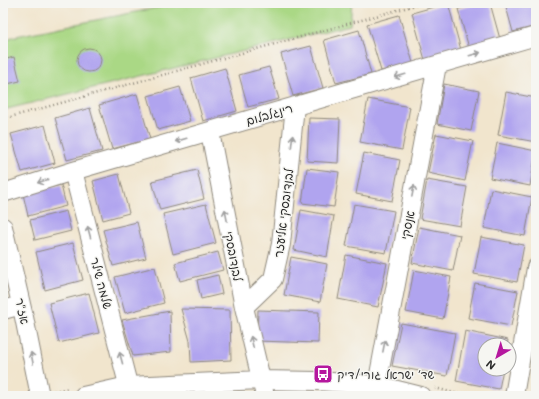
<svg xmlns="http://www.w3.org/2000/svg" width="539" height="399" font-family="Mali,'Playpen Sans Hebrew',sans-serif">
  <rect width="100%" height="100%" fill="#f6f6f2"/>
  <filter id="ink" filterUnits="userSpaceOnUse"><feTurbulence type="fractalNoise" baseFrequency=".025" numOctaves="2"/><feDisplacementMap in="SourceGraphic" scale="8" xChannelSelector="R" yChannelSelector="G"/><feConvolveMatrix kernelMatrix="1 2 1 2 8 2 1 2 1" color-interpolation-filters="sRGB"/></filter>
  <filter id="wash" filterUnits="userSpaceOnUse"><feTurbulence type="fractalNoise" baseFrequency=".012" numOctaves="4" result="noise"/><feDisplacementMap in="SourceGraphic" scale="16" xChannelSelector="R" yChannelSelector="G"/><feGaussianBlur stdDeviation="0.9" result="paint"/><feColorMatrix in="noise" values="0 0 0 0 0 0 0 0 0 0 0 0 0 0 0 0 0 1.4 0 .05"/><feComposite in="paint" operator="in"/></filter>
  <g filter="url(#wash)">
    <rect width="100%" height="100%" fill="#f1e5cd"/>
    <path fill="#aad885" stroke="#6a8258" d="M181,3H352L350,25L3,110V40L16,36Z"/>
    <g id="blocks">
      <path fill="#b0a4ef" d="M448,3L461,50L425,60L412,13Z
        M482,3H490L500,39L469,48L458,9Z
        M505,3H536V26L513,32Z
        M399,15L413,63L381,71L367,24Z
        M359,30L371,74L336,83L324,40Z
        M311,46L323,88L293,96L281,54Z
        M77 60a12 12 0 1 1 24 0a12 12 0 1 1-24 0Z
        M14,57L20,81L3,85V60Z
        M269,67L279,99L248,107L239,75Z
        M225,68L237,111L203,121L191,78Z
        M444,84L479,91L471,131L437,124Z
        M180,87L190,121L158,130L148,96Z
        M506,92L536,98V142L498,135Z
        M137,94L150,139L112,149L99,105Z
        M368,99L410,107L402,150L360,142Z
        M90,108L102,151L67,160L55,118Z
        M309,118L340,119L338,163L307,161Z
        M45,125L55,163L22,172L11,134Z
        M436,134L473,141L465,181L428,173Z
        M497,143L536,151L530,186L490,178Z
        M364,153L400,160L392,201L356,194Z
        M307,168L339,172L334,207L302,203Z
        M197,170L204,199L160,210L152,181Z
        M119,174L129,213L103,220L93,181Z
        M427,180L467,187L460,226L420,219Z
        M61,185L66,206L28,216L23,194Z
        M491,189L532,197L525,236L484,228Z
        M206,204L216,243L173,254L163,214Z
        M354,204L394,211L386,253L346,246Z
        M301,210L334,216L327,257L294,250Z
        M66,211L71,231L35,240L30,220Z
        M137,222L146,258L113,266L103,230Z
        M419,227L460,235L453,271L412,263Z
        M481,237L524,245L517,282L474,274Z
        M73,243L83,280L45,290L36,252Z
        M218,252L223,270L180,281L175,263Z
        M346,255L387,263L378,307L338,299Z
        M291,257L327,264L320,302L284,295Z
        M155,267L164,303L125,313L115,277Z
        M414,270L451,277L443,319L406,312Z
        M218,275L222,294L201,299L197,280Z
        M475,283L518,291L511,326L468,318Z
        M89,293L99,333L59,343L49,303Z
        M181,309L230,310L231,360L191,362L190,341Z
        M258,310L319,312L318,343L257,341Z
        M170,311L171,352L133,356L122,320Z
        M401,323L455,333L447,376L392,366Z
        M465,331L508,340L507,345H485V369H503L499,389L456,381Z"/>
    </g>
  </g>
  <g filter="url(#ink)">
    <use href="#blocks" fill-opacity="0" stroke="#8e887c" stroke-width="1"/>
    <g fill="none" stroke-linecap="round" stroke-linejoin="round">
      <g stroke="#8e887c" stroke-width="20">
        <path id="minor" d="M210,132L244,307L265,396
          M73,171L131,396
          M3,193L73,171L536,36
          M3,227L24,317L40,396
          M244,307L273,279L281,244L295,106
          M3,310L21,305
          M83,396L128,386L261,380L317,381L377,385L421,396
          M375,396L437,65
          M514,396L536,268"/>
      </g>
      <path stroke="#8e887c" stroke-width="2.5" stroke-dasharray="1 3" stroke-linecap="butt" d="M3,119L423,3
        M435,388L466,396
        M54,391L69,388"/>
      <use href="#minor" stroke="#fff" stroke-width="18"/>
    </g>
    <defs><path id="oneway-shaft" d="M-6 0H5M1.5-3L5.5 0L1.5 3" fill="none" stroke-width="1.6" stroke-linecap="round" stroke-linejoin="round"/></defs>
    <g stroke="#a0a0a0">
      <use href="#oneway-shaft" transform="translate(475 54) rotate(-16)"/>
      <use href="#oneway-shaft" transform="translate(400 76) rotate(164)"/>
      <use href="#oneway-shaft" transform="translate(181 140) rotate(164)"/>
      <use href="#oneway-shaft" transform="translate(292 141) rotate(-84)"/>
      <use href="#oneway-shaft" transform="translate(43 181) rotate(162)"/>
      <use href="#oneway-shaft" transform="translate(413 191) rotate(-79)"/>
      <use href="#oneway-shaft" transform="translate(226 215) rotate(-101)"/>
      <use href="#oneway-shaft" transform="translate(89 232) rotate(-105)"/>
      <use href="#oneway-shaft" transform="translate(252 342) rotate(-103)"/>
      <use href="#oneway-shaft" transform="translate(384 346) rotate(-79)"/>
      <use href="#oneway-shaft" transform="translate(32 358) rotate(-101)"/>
      <use href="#oneway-shaft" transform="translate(121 358) rotate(-105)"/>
    </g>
  </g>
  <defs>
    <g id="bus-square" transform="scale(1)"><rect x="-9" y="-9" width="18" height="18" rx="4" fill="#b5179e" stroke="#f6f6f2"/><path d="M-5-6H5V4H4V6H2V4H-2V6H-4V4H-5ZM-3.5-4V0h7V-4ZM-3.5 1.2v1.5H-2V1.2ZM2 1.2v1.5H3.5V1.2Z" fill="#fff"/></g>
  </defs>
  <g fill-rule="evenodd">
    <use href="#bus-square" x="323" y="374"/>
  </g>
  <g text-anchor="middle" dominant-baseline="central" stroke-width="3" stroke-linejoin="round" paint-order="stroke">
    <g font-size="12" fill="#2b2b2b" stroke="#f6f6f2">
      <text transform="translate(269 114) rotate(-17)">רינגלבלום</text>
      <text transform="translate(283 213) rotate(-83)">לבנדובסקי אליעזר</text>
      <text transform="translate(407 225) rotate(-79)">אנסקי</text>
      <text transform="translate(234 256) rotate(79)">לבנדובסקי</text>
      <text transform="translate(102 283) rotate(75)">שלמה שילר</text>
      <text transform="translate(23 311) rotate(77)">אז"ר</text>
    </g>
    <g font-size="12" fill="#2b2b2b" stroke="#f6f6f2" text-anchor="start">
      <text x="337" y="374">שד׳ ישראל גורי/דיק</text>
    </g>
  </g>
  <rect width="539" height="399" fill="none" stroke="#f6f6f2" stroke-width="16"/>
  <g transform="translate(497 357) rotate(218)"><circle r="19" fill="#f6f6f2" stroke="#a5a5a2"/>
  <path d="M0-3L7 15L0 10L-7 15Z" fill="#b5179e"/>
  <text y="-6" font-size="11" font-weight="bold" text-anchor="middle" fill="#2b2b2b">N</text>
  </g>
</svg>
